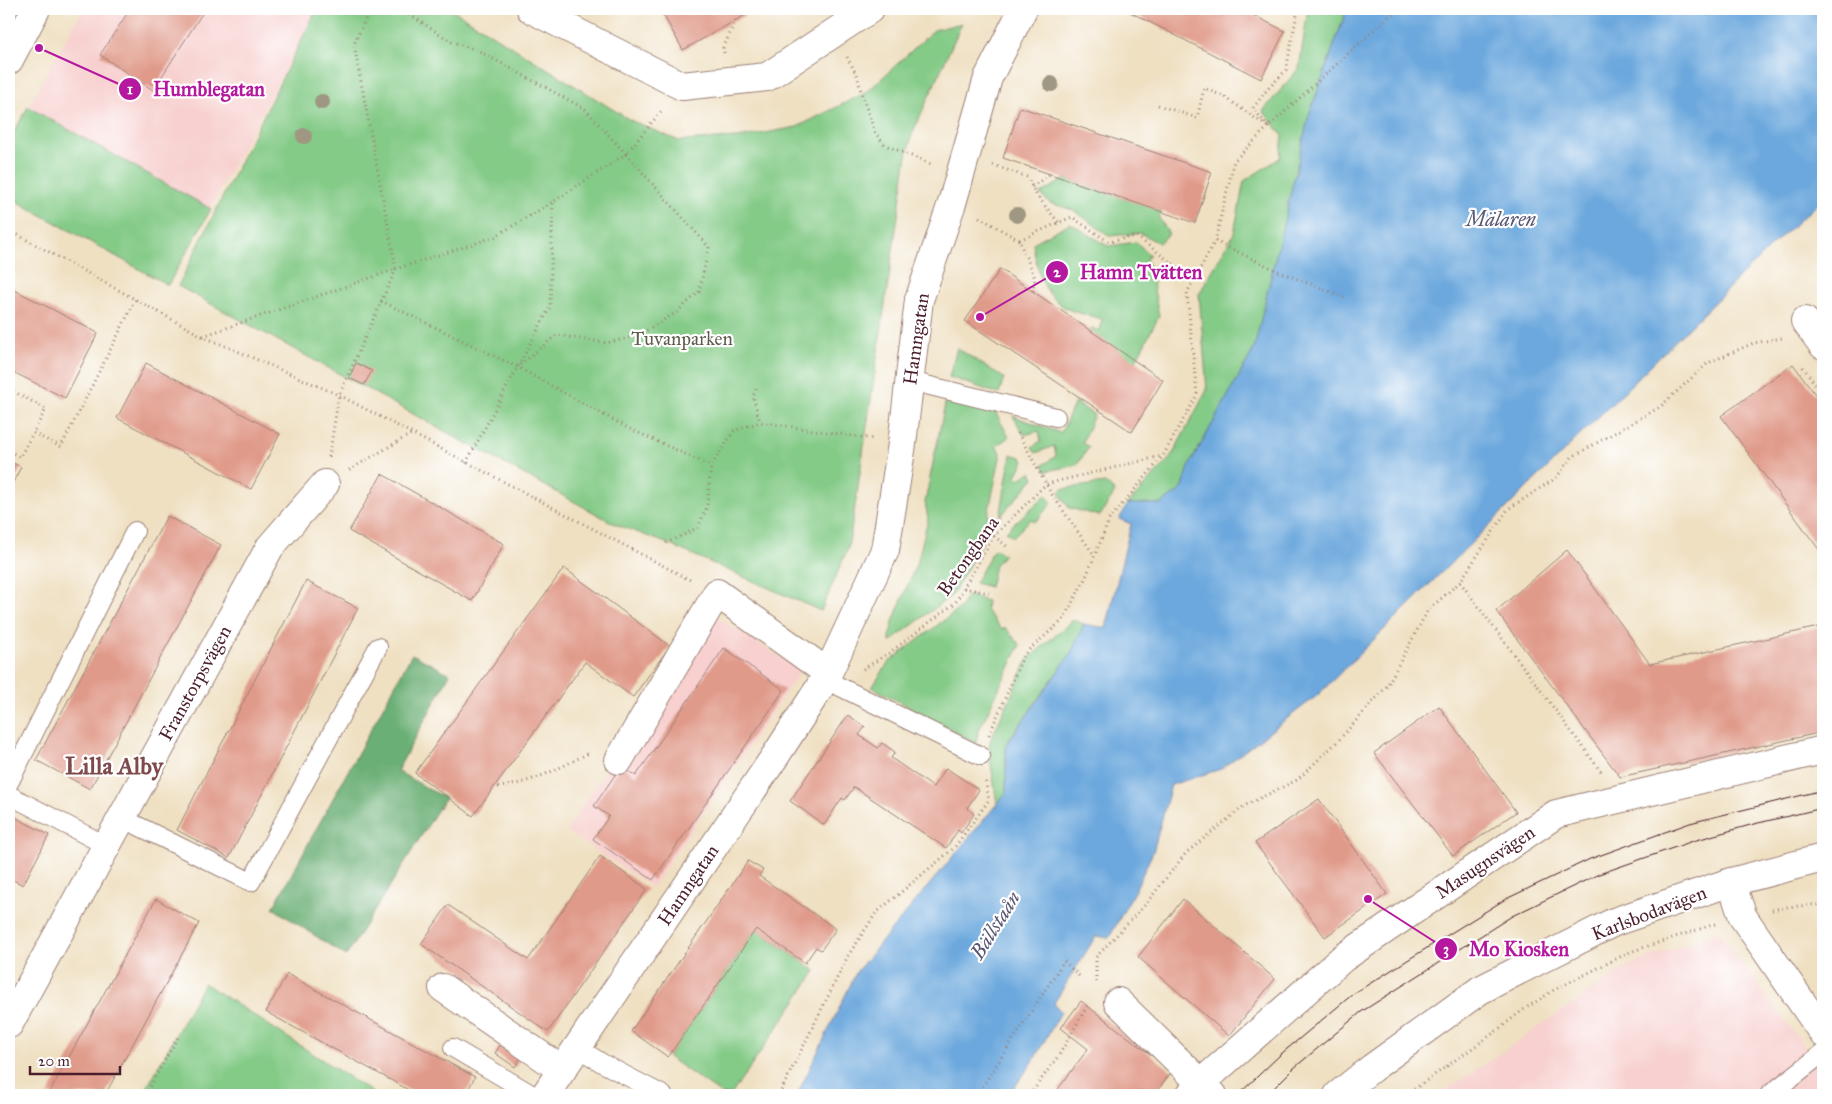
<svg xmlns="http://www.w3.org/2000/svg" width="1832" height="1104" font-family="'IM FELL Great Primer',serif">
  <rect width="100%" height="100%" fill="#fff"/>
  <filter id="ink" filterUnits="userSpaceOnUse"><feTurbulence type="fractalNoise" baseFrequency=".02" numOctaves="2"/><feDisplacementMap in="SourceGraphic" scale="10" xChannelSelector="R" yChannelSelector="G"/><feConvolveMatrix kernelMatrix="1 2 1 2 8 2 1 2 1" color-interpolation-filters="sRGB"/></filter>
  <filter id="wash" filterUnits="userSpaceOnUse"><feTurbulence type="fractalNoise" baseFrequency=".0096" numOctaves="4" result="noise"/><feDisplacementMap in="SourceGraphic" scale="20" xChannelSelector="R" yChannelSelector="G"/><feGaussianBlur stdDeviation="1.12" result="paint"/><feColorMatrix in="noise" values="0 0 0 0 0 0 0 0 0 0 0 0 0 0 0 0 0 1.4 0 .05"/><feComposite in="paint" operator="in"/></filter>
  <g filter="url(#wash)">
    <rect width="100%" height="100%" fill="#efe0c2"/>
    <path fill="#f7d0cf" d="M83,9H318L168,285L9,197V141Z
      M710,613L801,670L652,887L566,831Z
      M1718,932L1823,1071V1095H1439L1630,965Z"/>
    <path fill="#84cb87" stroke="#677559" d="M317,9H451L630,120L679,141L738,138L797,127L867,92L934,30L962,23L912,134L907,155L856,500L848,548L821,611L666,543L615,524L178,286Z
      M1308,9H1347L1309,115L1254,349L1190,464L1182,489L1161,504H1128L1171,457L1207,390L1199,294L1234,233L1244,181L1280,158L1283,136L1263,111L1299,68Z
      M28,107L211,209L168,285L9,197V141Z
      M1065,179L1162,211L1159,218L1169,234L1159,243L1140,233L1110,236L1073,210L1050,203L1040,194Z
      M1070,223L1108,246L1136,242L1150,255L1146,258L1151,273L1159,316L1135,362L1090,331L1092,328L1100,331L1102,319C1090,315 1074,313 1064,307C1042,293 1036,267 1033,243Z
      M957,348L1004,378L999,394L949,377Z
      M946,399L994,410L1009,437L996,446L1001,453L982,543L952,595L890,642V635L894,619L918,560L928,519L925,502Z
      M1075,402L1094,415L1082,443L1089,447L1077,465L1046,471L1043,465L1056,456L1054,446L1036,453L1032,447L1041,441L1039,431L1024,435L1013,416L1061,433Z
      M1011,454L1021,457L1024,461L1016,476L1019,479L1031,472L1034,478L1000,517Z
      M1105,483L1115,492L1100,516L1069,508L1059,493L1062,489Z
      M1046,495L1052,503L1035,522L1031,519L1013,537L1006,531Z
      M994,549L1004,554L995,565L990,587L975,583Z
      M968,595L987,601L986,610L1002,630L1005,627L1020,645L978,732L976,743L872,687L889,662L960,608Z
      M1073,620L1084,624L1071,653L1006,744V793L997,804L989,751L990,741L1028,659Z
      M756,929L816,971L731,1095H723L668,1057Z
      M204,983L376,1095H143Z"/>
    <path fill="#6baf74" stroke="#5a6750" d="M412,654L450,674L397,771L445,798L346,956L273,908Z"/>
    <path fill="#6ca8dd" stroke="#5b6484" d="M1347,9H1823V199L1770,247L1318,695L1221,769L1171,785L1153,852L1135,890L1109,938L1096,936L1054,1003L1061,1012L1032,1063L1009,1095H797L857,971L1006,793V745L1071,653L1084,624L1106,628L1131,524L1119,519L1128,504H1161L1182,489L1190,464L1254,349L1309,115Z"/>
    <g id="blocks">
      <path fill="#e09a89" d="M130,9H205L153,90L100,55Z
        M660,9H756L683,50Z
        M1124,9H1241L1285,31L1261,79Z
        M1020,107L1212,172L1195,223L1003,158Z
        M1000,269L1163,380L1132,432L965,321Z
        M9,287L98,333L65,398L9,370Z
        M146,363L280,434L251,489L117,418Z
        M356,363L372,371L364,385L349,378Z
        M1793,364L1823,405V555L1721,416Z
        M9,461L21,467L9,490Z
        M382,474L504,544L472,601L349,531Z
        M167,516L221,545L90,789L36,760Z
        M1567,550L1650,664L1823,626V732L1620,777L1496,611Z
        M564,568L670,646L633,697L585,662L473,816L415,773Z
        M306,581L358,608L229,858L177,830Z
        M724,648L784,690L653,880L593,839L609,816L594,806L621,766L636,776Z
        M1439,706L1516,812L1453,856L1374,753Z
        M848,715L865,727L859,735L878,748L882,743L895,752L891,758L933,787L946,768L979,790L967,808L974,814L961,833L958,830L946,848L854,787L845,800L842,798L824,825L790,801Z
        M1319,799L1387,894L1325,937L1255,843Z
        M9,814L49,835L23,885L9,878Z
        M600,856L647,889L548,1032L421,944L448,905L528,960Z
        M748,861L763,870L759,876L836,929L821,950L816,947L805,963L756,929L668,1057L631,1031Z
        M156,899L199,923L105,1095H48Z
        M1183,899L1275,979L1229,1036L1138,957Z
        M287,974L475,1077L465,1095H454L447,1091L445,1095H418L266,1012Z
        M1081,1001L1172,1071L1154,1095H1149L1142,1090L1138,1095H1066L1058,1089L1088,1049L1061,1028Z
        M507,1035L527,1048L515,1067L495,1053Z
        M592,1089L601,1095H588Z"/>
    </g>
  </g>
  <g filter="url(#ink)">
    <use href="#blocks" fill-opacity="0" stroke="#9c8076" stroke-width="1"/>
    <g fill="none" stroke-linecap="round" stroke-linejoin="round">
      <g stroke="#9c8076" stroke-width="20">
        <path id="service" d="M910,381L1056,417
          M824,679L981,756
          M9,783L135,531
          M9,795L107,846
          M122,818L251,882L378,647
          M453,1048L533,1095
          M578,1048L602,1063L663,1095
          M1769,1095L1823,1053"/>
      </g>
      <g stroke="#9c8076" stroke-width="30">
        <path id="minor" d="M531,9L682,86L767,77L870,9
          M9,60L36,9
          M1805,321L1823,345
          M820,687L828,673L885,550L902,444L919,300
          M619,760L717,593L828,673
          M1731,882L1743,917L1823,1033
          M443,988L562,1070
          M1118,1002L1213,1095
          M9,1024L270,547L325,484
          M1190,1095L1201,1083L1343,958L1556,814L1823,750"/>
      </g>
      <g stroke="#9c8076" stroke-width="30">
        <path id="tertiary" d="M919,300L952,203L988,78L1023,9
          M545,1095L776,755L820,687
          M1338,1095L1372,1068L1480,990L1614,922L1731,882L1823,858"/>
      </g>
      <path stroke="#9c8076" stroke-width="3" stroke-dasharray="1 4" stroke-linecap="butt" d="M401,9L452,42L477,50L585,109L626,154L663,109
        M724,53L723,48L736,20
        M847,57L857,75L862,95L875,133L885,145L931,164
        M1158,105L1197,118L1204,88L1225,97L1268,127L1397,9
        M993,165L1027,177L1037,196L1059,223
        M1032,187L1050,174
        M979,217L1019,240
        M9,230L202,336L339,395L692,581
        M1215,241L1282,273L1347,298
        M1033,291L1035,278L1019,240L1072,217L1109,242L1136,236L1194,280
        M381,301L517,367L626,427L711,466
        M203,336L396,269L354,44L370,9
        M1803,367L1823,395
        M9,389L46,409L33,433
        M756,389L753,396L760,422
        M1018,433L1051,493L1094,555
        M9,451L20,457L33,433L61,447L136,299
        M329,457L339,395L396,269L494,237L553,202L626,154L709,247L699,292L677,312L637,336L607,343L557,335L517,367
        M466,463L550,307L553,202
        M349,470L411,434
        M994,536L1009,548
        M666,543L684,535L698,527L707,507L711,466L734,431L760,422L873,439
        M1460,582L1603,774
        M964,588L989,593
        M863,669L889,653L955,603L994,536L1046,484L1162,456
        M989,735L1024,654L1063,620L1086,577L1109,520L1163,456L1197,395L1187,293L1215,241L1234,161L1268,127L1253,108L1266,91L1286,70L1298,9
        M498,787C531,784 561,767 591,752
        M1772,910L1787,907L1823,904
        M1096,982V957L1144,906L1186,853L1244,806L1297,780L1337,742L1387,686L1428,610L1460,582L1508,509L1556,478L1572,457L1660,407L1708,363L1754,343L1782,338
        M145,1095L178,1037
        M779,1095L848,956L876,913L954,848L989,800L985,779
        M977,1095L1064,961L1081,978
        M1030,1095L1059,1055L1089,1003
        M1406,1095L1491,1035L1523,1010L1554,990L1630,952L1715,924"/>
      <use href="#service" stroke="#fff" stroke-width="18"/>
      <use href="#minor" stroke="#fff" stroke-width="28"/>
      <use href="#tertiary" stroke="#fff" stroke-width="28"/>
      <path stroke="#4a1f2b" stroke-width="1" d="M1238,1095L1281,1054L1353,994L1504,900L1590,859L1690,823L1823,790
        M1267,1095L1294,1068L1361,1012L1512,916L1599,874L1693,841L1754,824L1823,808"/>
    </g>
    <g fill="#9f9781">
      <circle cx="1051" cy="84" r="8"/>
      <circle cx="322" cy="102" r="8"/>
      <circle cx="304" cy="136" r="8"/>
      <circle cx="1017" cy="215" r="8"/>
    </g>
  </g>
  <g text-anchor="middle" dominant-baseline="central" stroke-width="4.5" stroke-linejoin="round" paint-order="stroke">
    <g font-size="19" fill="#5e5b4b" stroke="#fff">
      <text x="682" y="338">Tuvanparken</text>
    </g>
    <g font-size="19" fill="#4a1f2b" stroke="#fff">
      <text transform="translate(916 339) rotate(-82)">Hamngatan</text>
      <text transform="translate(968 556) rotate(-55)">Betongbana</text>
      <text transform="translate(195 683) rotate(-61)">Franstorpsvägen</text>
      <text transform="translate(1485 862) rotate(-34)">Masugnsvägen</text>
      <text transform="translate(688 885) rotate(-56)">Hamngatan</text>
      <text transform="translate(1649 913) rotate(-21)">Karlsbodavägen</text>
    </g>
    <g font-size="20" font-style="italic" fill="#585672" stroke="#fff">
      <text x="1501" y="219">Mälaren</text>
      <text transform="translate(995 925) rotate(-58)">Bällstaån</text>
    </g>
    <g font-size="24" font-weight="bold" fill="#7e4a4c" stroke="#fff">
      <text x="114" y="766">Lilla Alby</text>
    </g>
  </g>
  <path fill="none" stroke="#b5179e" stroke-width="2" d="M39 48L130 89M980 317L1057 272M1368 899L1446 949"/>
  <g fill="#b5179e" stroke="#fff" stroke-width="2">
    <circle cx="39" cy="48" r="5"/>
    <circle cx="980" cy="317" r="5"/>
    <circle cx="1368" cy="899" r="5"/>
    <circle cx="130" cy="89" r="12"/>
    <circle cx="1057" cy="272" r="12"/>
    <circle cx="1446" cy="949" r="12"/>
  </g>
  <g font-size="15" text-anchor="middle" font-weight="bold" fill="#fff">
    <text x="130" y="94">1</text>
    <text x="1057" y="277">2</text>
    <text x="1446" y="954">3</text>
  </g>
  <g font-size="20" text-anchor="middle" font-weight="bold" fill="#b5179e" stroke="#fff" stroke-width="4.5" stroke-linejoin="round" paint-order="stroke">
    <text x="209" y="96">Humblegatan</text>
    <text x="1141" y="279">Hamn Tvätten</text>
    <text x="1519" y="956">Mo Kiosken</text>
  </g>
  <rect width="1832" height="1104" fill="none" stroke="#fff" stroke-width="30"/>
  <path d="M30 1066v8h90v-8" fill="none" stroke="#4a1f2b" stroke-width="2.5"/>
  <text x="38" y="1066" font-size="15" fill="#4a1f2b" stroke="#ffffff" stroke-width="4" paint-order="stroke">20 m</text>
</svg>
